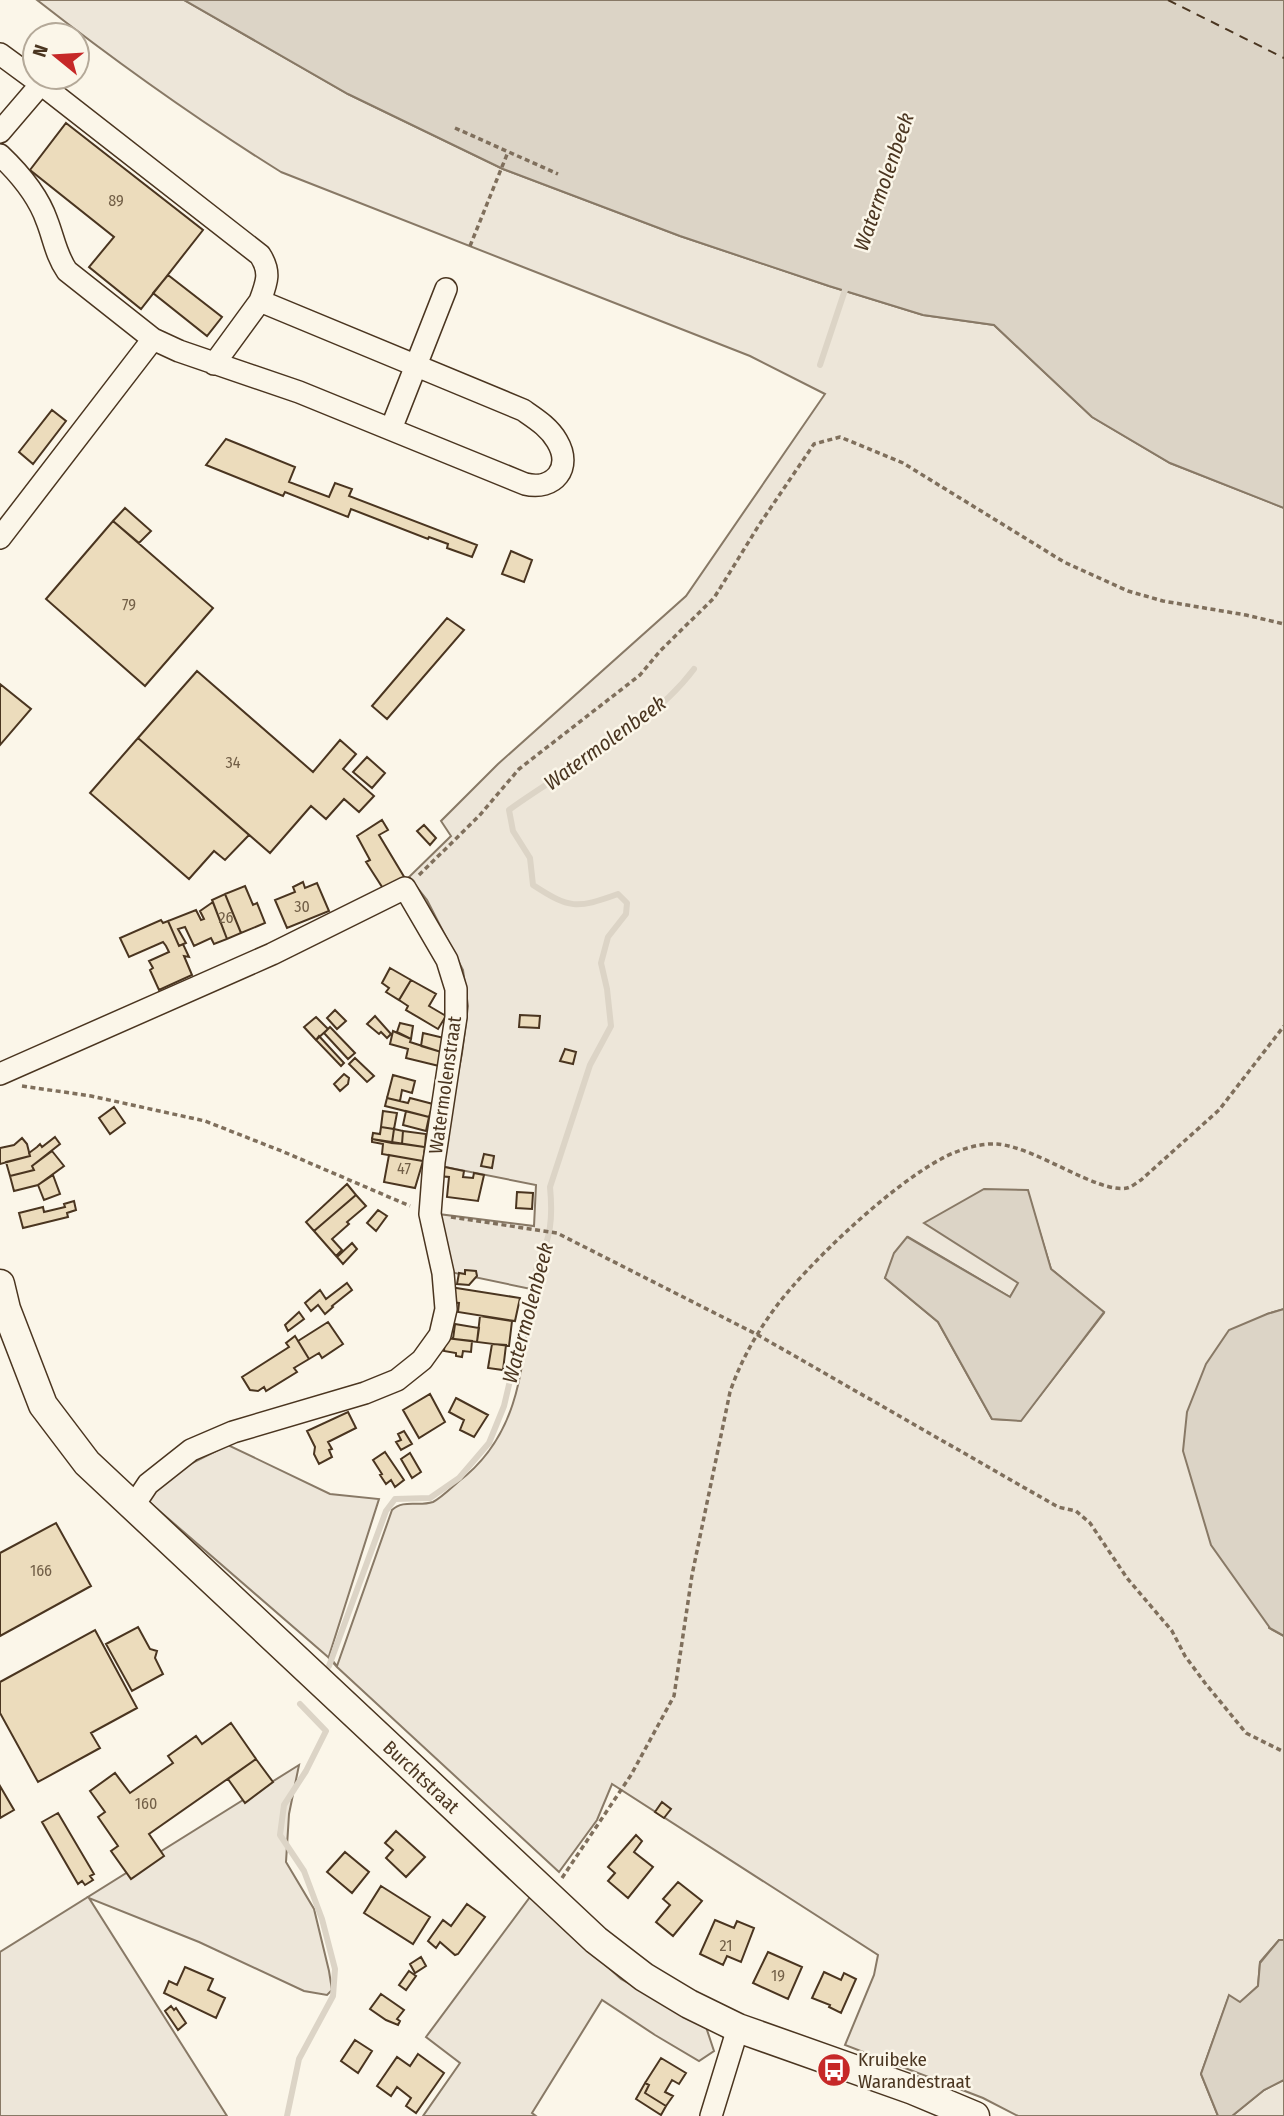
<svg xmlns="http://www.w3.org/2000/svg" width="1284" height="2116" font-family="'Fira Sans Condensed',sans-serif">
  <rect width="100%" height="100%" fill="#fbf6e9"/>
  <path fill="#ede6d9" stroke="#887966" stroke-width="2" fill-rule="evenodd" d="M37,0H184L348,94L503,169L680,236L829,286L923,315L994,325L1092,417L1170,463L1284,508V1309L1267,1314L1269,1628L1284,1636V1940H1279L1260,1962L1258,1986L1240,2003L1229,1996L1201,2074L1218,2116H1018L983,2098L845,2045L874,1975L878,1955L612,1784L597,1820L559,1872L337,1667L328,1657L148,1501L162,1482L188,1465L228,1445L330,1494L379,1499L329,1656L337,1666L392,1510C404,1499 418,1507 433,1502C441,1498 451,1488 458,1482C522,1434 523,1362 531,1289L450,1272L438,1214L534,1226L536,1185L440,1166L462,1053L468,1006L463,970L427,900L409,877L451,836L441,821L498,764L686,596L825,394L750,356L281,172C196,119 115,61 37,0ZM1027,1190L1051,1269L1104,1313L1021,1420L992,1419L938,1322L885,1278L908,1237L1010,1297L1019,1283Z
    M299,1765L289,1814L286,1862L314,1909L329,1971L332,1990L327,1995L304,1991L199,1942L89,1898L227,2116H0V1952Z
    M530,1897L621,1979L706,2027L714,2051L699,2061L655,2035L602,2000L532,2113L536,2116H423L460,2063L426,2037Z
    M1284,2080V2116H1232L1264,2090Z"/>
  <path fill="#dcd4c6" stroke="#887966" stroke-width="2" d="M184,0H1284V508L1170,463L1092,417L994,325L923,315L829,286L680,236L503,169L348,94Z
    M984,1189L1028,1190L1051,1269L1104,1312L1021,1421L992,1419L938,1322L885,1278L894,1253L907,1237L1010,1297L1018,1283L924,1223Z
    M1284,1309V1636L1270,1628L1211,1545L1183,1451L1187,1412L1206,1364L1229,1330L1267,1314Z
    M1279,1940H1284V2080L1264,2090L1232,2116H1218L1201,2074L1229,1995L1240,2002L1258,1986L1260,1963Z"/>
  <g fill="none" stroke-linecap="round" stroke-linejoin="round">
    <path stroke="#dcd4c6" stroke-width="6" d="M820,365L847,284
      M329,1666L386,1511L395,1499L430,1498L459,1478L489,1443L504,1406L537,1266C551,1238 553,1218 550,1187L590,1065L611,1026L607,989L601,963L608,937L626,914L627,903L618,894C576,909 570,909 533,885L530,858L513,831L509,810C569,766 649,729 694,669
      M287,2116L299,2059L333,1996L335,1969L322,1919L304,1871L280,1835L284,1805L306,1771L326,1731L300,1704"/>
    <path stroke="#4a3520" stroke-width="2" stroke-dasharray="9 7" stroke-linecap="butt" d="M1168,0L1284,58"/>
  </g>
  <path fill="#ecdcbc" stroke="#4a3520" stroke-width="2" d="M66,123L203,230L141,309L89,267L114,237L30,170Z
    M168,275L222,317L207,336L153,293Z
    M52,410L66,421L33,464L19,452Z
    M226,439L295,467L289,482L329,497L335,483L352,489L349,496L477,545L472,557L447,548L448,544L429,537L428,539L351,509L348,517L285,492L283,496L206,465Z
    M125,508L151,531L139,543L113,521Z
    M113,521L213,608L145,686L46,599Z
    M511,551L532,560L524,582L502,574Z
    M447,618L464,630L387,719L372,706Z
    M197,671L313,772L340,740L356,754L343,769L374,796L359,812L344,799L326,819L311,806L270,853L138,738Z
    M0,684L31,709L0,745Z
    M138,738L249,835L225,860L214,851L189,879L90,793Z
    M367,757L385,773L372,788L353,772Z
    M382,820L388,830L379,835L406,880L386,893L366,862L370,860L357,836Z
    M424,825L436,838L430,845L417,831Z
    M303,882L305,888L317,883L329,911L287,928L275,900L295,892L293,887Z
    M245,886L253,905L257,903L265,923L241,933L225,894Z
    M225,894L241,933L227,939L212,900Z
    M213,902L227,939L214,944L211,938L194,946L185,927L178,929L186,943L179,946L168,921L196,910L201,920L204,919L200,911Z
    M161,920L163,923L168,921L179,946L183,944L189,957L184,956L192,975L159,990L150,970L153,968L149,961L169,952L166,946L163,942L129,957L120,938Z
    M390,968L411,980L399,1000L386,992L389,988L382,983Z
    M411,980L436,994L429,1006L446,1016L438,1029L406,1010L408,1006L399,1000Z
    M335,1010L346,1021L337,1029L327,1018Z
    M520,1015L540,1016L539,1028L519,1027Z
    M375,1016L391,1034L387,1038L381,1032L379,1034L367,1024Z
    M316,1017L328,1029L316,1040L304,1027Z
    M400,1023L413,1026L411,1039L397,1032Z
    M330,1027L355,1053L348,1059L324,1033Z
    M393,1031L411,1039L410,1042L441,1052L439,1066L406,1058L408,1049L390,1044Z
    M423,1033L444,1038L441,1052L421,1046Z
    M319,1036L344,1063L341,1066L316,1040Z
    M565,1049L576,1052L573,1064L560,1061Z
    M355,1058L374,1076L367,1082L349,1064Z
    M344,1074L349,1078L348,1084L340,1091L334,1084Z
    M393,1075L415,1081L412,1093L402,1090L400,1101L387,1098Z
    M387,1098L408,1103L410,1098L433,1104L429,1117L385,1106Z
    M114,1107L125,1123L110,1134L99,1118Z
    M383,1111L397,1113L394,1129L381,1127Z
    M406,1111L429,1117L426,1131L403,1125Z
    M381,1127L394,1129L392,1143L372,1139L373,1133L380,1134Z
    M394,1129L403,1131L402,1144L392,1143Z
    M403,1131L426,1134L425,1147L402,1144Z
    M55,1137L60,1144L32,1166L34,1170L10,1176L6,1162L30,1156L29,1153L37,1147L40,1144L42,1147Z
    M22,1138L27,1144L30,1156L0,1164V1148L14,1145Z
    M372,1139L425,1147L423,1161L382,1154L383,1144L372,1142Z
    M52,1151L64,1166L38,1185L14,1191L10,1176L34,1170L32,1166Z
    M484,1154L494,1156L492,1168L481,1166Z
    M389,1155L423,1161L415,1188L384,1182Z
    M440,1166L464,1171L463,1177L473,1178L474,1173L484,1175L478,1201L447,1197L449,1177L438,1176Z
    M53,1175L60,1194L44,1200L38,1185Z
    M347,1184L356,1195L314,1231L306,1222Z
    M517,1192L533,1193L532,1209L516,1208Z
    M356,1195L366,1206L347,1222L349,1224L332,1239L342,1250L336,1256L314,1231Z
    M74,1201L76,1210L67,1213L68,1217L23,1228L19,1213L43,1207L44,1212L65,1207L64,1204Z
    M378,1210L387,1216L376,1231L367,1223Z
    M352,1243L357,1249L343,1264L337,1257Z
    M465,1270L476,1271L477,1276L469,1285L457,1284L459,1273L465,1274Z
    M347,1283L352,1290L332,1306L333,1307L325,1314L318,1305L311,1311L305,1303L320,1290L326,1299Z
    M450,1287L520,1298L515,1321L458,1312L459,1303L448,1302Z
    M299,1312L304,1319L288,1331L285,1325Z
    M480,1316L512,1321L509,1346L477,1342Z
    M328,1322L343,1344L322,1358L319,1353L309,1359L298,1341Z
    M455,1324L479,1328L477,1342L453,1339Z
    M295,1336L309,1359L294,1368L297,1372L266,1391L264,1387L258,1391L250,1390L242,1377L289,1347L286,1343Z
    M445,1338L472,1341L471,1352L463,1351L462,1357L456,1356V1353L444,1351Z
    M492,1344L506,1345L503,1370L488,1368Z
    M430,1394L445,1422L419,1438L403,1410Z
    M456,1398L488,1415L474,1437L460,1430L464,1420L449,1412Z
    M348,1412L356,1428L328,1442L332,1449L329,1450L332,1457L319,1464L314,1454L315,1447L307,1431Z
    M404,1431L412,1444L401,1450L396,1442L401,1440L398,1434Z
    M385,1452L404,1480L395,1487L391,1480L386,1484L380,1475L382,1474L373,1460Z
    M410,1453L421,1472L412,1478L401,1459Z
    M56,1523L91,1586L0,1636V1553Z
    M138,1627L150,1649L157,1651L155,1658L163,1674L132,1691L106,1644Z
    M95,1630L137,1708L91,1733L100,1748L38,1782L0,1713V1682Z
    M231,1723L256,1759L149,1834L164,1856L131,1879L111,1851L118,1846L98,1817L105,1812L90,1791L115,1773L130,1793L173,1763L168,1756L196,1736L202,1744Z
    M256,1759L273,1782L245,1803L228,1779Z
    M0,1786L14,1810L0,1818Z
    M662,1802L671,1809L664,1818L655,1812Z
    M58,1813L94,1874L90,1876L93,1880L85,1885L82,1881L78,1884L42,1822Z
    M396,1831L425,1857L406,1877L386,1858L393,1850L385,1843Z
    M636,1835L642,1841L634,1852L653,1867L628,1898L608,1881L615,1873L608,1867Z
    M345,1852L369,1872L352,1893L327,1872Z
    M678,1882L702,1901L673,1936L656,1922L670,1905L663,1899Z
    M381,1886L430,1917L413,1944L364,1913Z
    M467,1904L485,1917L458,1954L455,1955L440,1942L436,1948L428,1941L443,1920L451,1926Z
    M715,1920L734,1928L737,1921L754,1928L741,1962L727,1956L723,1965L700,1954Z
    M768,1952L802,1967L788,1999L753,1983Z
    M421,1957L426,1966L415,1973L410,1964Z
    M185,1967L213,1979L208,1990L225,1998L216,2018L164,1993L169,1981L177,1985Z
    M409,1971L416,1976L406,1990L399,1985Z
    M824,1972L841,1980L844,1973L856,1979L841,2013L829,2007L830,2005L812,1998Z
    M381,1994L404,2010L397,2019L400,2021L398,2025L386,2020L370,2009Z
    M171,2006L174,2010L176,2008L186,2023L178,2030L165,2011Z
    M355,2040L372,2051L358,2073L341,2061Z
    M418,2054L444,2073L416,2113L406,2106L411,2098L397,2087L391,2096L377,2086L397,2057L410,2066Z
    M661,2058L686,2073L679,2084L672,2080L665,2092L673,2096L666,2106L645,2093L649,2085L645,2083Z
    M645,2083L649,2085L645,2093L666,2106L661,2115L636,2099Z"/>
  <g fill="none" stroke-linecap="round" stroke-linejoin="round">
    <g stroke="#4a3520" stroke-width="24">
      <path id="minor" d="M0,54L41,84
        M0,132L41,84L260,255C271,272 267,282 260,301
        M0,155C19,173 38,195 47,221C54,239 56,255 67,271L153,339L179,351L299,392L525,484C554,491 573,468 557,441C549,427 536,419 523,410L260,301L214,364
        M391,429L446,289
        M0,538L153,339
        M0,1074L272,954L405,888L447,960L456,989V1017L434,1162L430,1214L443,1273L446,1309L440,1335L422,1360L397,1380L365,1393L233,1432L191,1450L148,1484L134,1505
        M711,2116L738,2028"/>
    </g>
    <g stroke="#4a3520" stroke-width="31">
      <g id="major">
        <path id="s1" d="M0,1284L6,1309L43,1405L87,1463L596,1940L644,1977L689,2004L738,2028L913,2090L975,2116"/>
      </g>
    </g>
    <path stroke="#7f6f5c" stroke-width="3.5" stroke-dasharray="5 3.5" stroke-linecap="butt" d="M455,128L558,174
      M470,246L508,152
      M419,875L479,816L519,769L640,675L660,651L714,598L759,525L814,444L840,437L903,463L1064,562L1128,591L1163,601L1246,615L1284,624
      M22,1086L91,1096L205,1121L284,1152L410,1206
      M451,1217L557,1233L758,1335L1058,1507L1076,1511L1090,1523L1127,1578L1172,1631L1185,1656L1205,1683L1246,1733L1284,1752
      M562,1878L631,1775L674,1696L692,1575L730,1392C743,1354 765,1318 792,1287C828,1246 893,1185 941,1159C957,1150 979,1143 997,1144C1036,1147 1098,1194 1127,1188C1132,1187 1137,1182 1141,1180L1219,1110L1284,1026"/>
    <use href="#minor" stroke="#fbf6e9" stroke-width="21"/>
    <use href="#major" stroke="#fbf6e9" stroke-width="28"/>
  </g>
  <defs>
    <g id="bus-disc" transform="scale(1.75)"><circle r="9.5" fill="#c62828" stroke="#fbf6e9"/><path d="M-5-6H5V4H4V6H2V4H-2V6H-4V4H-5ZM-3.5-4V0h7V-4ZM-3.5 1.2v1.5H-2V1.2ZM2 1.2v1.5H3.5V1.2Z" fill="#fff"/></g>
  </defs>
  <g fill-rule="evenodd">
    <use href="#bus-disc" x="834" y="2070"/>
  </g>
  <g text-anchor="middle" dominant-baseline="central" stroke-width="5" stroke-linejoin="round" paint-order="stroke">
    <g font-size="16" fill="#725f47">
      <text x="116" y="200">89</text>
      <text x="129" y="604">79</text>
      <text x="233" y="762">34</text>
      <text x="302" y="906">30</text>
      <text x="226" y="917">26</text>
      <text x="404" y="1168">47</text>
      <text x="41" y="1570">166</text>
      <text x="146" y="1803">160</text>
      <text x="726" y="1945">21</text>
      <text x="778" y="1975">19</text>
    </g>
    <g font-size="19" fill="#4a3520" stroke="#fbf6e9">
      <text transform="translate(445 1085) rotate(-82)">Watermolenstraat</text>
      <text stroke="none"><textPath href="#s1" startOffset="660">Burchtstraat</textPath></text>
    </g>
    <g font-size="19" fill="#4a3520" stroke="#fbf6e9" text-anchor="start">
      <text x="858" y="2059">Kruibeke<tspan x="858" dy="22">Warandestraat</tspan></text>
    </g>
    <g font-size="21" font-style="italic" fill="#4a3520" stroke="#fbf6e9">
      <text transform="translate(884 182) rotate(-71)">Watermolenbeek</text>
      <text transform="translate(605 743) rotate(-36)">Watermolenbeek</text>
      <text transform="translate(528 1313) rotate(-75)">Watermolenbeek</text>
    </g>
  </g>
  <g transform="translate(56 56) rotate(288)"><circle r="33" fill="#fbf6e9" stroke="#b4a999" stroke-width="2"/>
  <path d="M0-5L12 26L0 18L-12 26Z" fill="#c62828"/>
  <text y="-10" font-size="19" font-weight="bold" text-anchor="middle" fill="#4a3520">N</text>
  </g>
</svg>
